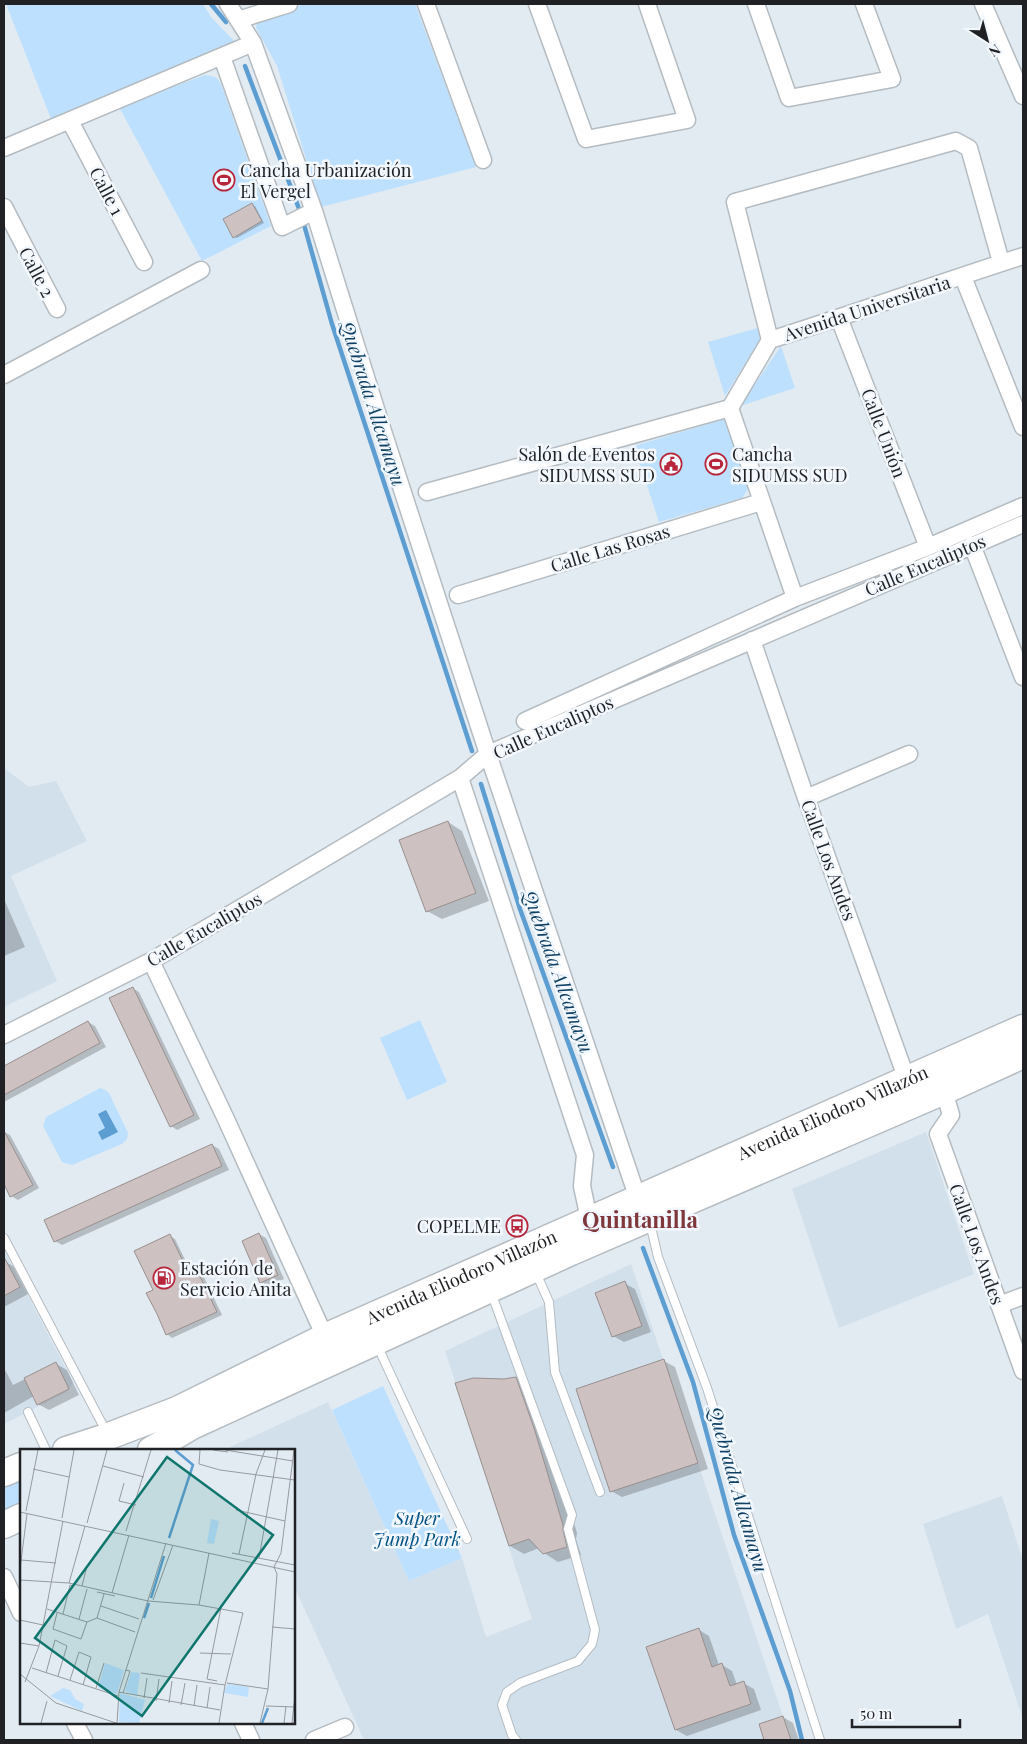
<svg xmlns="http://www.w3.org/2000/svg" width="1027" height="1744" font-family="'Playfair Display',serif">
  <rect width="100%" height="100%" fill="#e3ebf2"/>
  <path fill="#d2e0ec" d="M4,768L29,787L56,781L87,841L11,876L57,981L4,1007Z
    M926,1132L974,1274L839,1328L792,1189Z
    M4,1250L73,1382L70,1388L65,1393L4,1424Z
    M631,1264L791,1740H364L294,1586V1450H232L230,1447L328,1402L409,1581L462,1558L486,1637L532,1619L445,1351Z
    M1002,1496L1023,1560V1719L988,1614L956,1629L923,1524Z"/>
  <path fill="#bde0fe" d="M6,4H203L211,17L237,44L214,57L51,119Z
    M305,4H415L476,167L321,207L277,66L256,28L257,23L261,18Z
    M205,75C213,76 218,77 221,84L271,226L202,261L119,107Z
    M761,327L762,336L725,396L708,342Z
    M781,346L795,388L740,406Z
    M725,419L749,488L742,498L659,522L634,446Z
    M420,1020L447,1082L407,1100L380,1038Z
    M100,1088L105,1090L109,1093L128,1133L127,1139L122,1144L72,1165L62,1162L43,1126L46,1117Z
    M383,1386L462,1558L409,1581L332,1410Z
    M21,1474V1508L4,1516V1480Z"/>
  <path fill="#5c9dd2" d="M106,1110L118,1132L102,1140L98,1132L105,1128L98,1114Z"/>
  <path fill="#0003" d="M252,205L255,206L264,223L237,238L234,237Z
    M448,822L462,831L489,901L442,919L427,911Z
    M4,899L25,947L4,956Z
    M132,988L139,992L200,1119L177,1130L171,1126Z
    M88,1022L95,1026L106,1047L4,1102V1068Z
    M4,1132L10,1135L39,1188L18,1200L11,1196L4,1181Z
    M212,1145L219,1149L229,1170L62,1245L55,1241Z
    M259,1234L266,1238L284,1279L268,1286L261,1282Z
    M170,1236L175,1239L192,1274L197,1272L203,1275L222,1315L172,1338L167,1334L155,1291Z
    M6,1262L16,1268L30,1293L4,1307V1263Z
    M624,1283L635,1289L651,1332L624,1342L613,1336Z
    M664,1361L675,1367L708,1469L622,1497L611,1491Z
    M56,1364L67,1370L79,1395L49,1410L38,1404L34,1396L4,1413V1368L13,1385Z
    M516,1378L530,1386L548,1437L577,1533L576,1539L581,1555L558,1562L544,1553L539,1548L524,1554L510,1546L504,1380Z
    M699,1630L709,1636L719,1665H722L732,1671L737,1685L743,1683L754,1689L761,1710L687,1736L676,1730Z
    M783,1717L793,1723L799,1740H765L760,1725Z"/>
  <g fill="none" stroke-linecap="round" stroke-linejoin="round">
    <path stroke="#5c9dd2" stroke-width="4.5" d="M211,4L226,22
      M245,66L301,214
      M303,221L332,324L472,751
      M481,784L520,909L613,1167
      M643,1248L693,1382L734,1535L790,1691L802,1740"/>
  </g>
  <path fill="#cdc2c1" stroke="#998f8e" d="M252,203L262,221L233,238L223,219Z
    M448,821L476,893L426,912L399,840Z
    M133,987L194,1115L170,1127L109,998Z
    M88,1021L100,1043L4,1095V1066Z
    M4,1131L33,1185L10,1197L4,1184Z
    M212,1144L222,1166L54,1242L44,1220Z
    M259,1233L278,1275L260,1283L242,1241Z
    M170,1234L189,1274L197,1270L217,1312L166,1335L157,1314L146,1293L153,1290L134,1251Z
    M4,1257L20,1287L4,1296Z
    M625,1281L642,1326L612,1337L595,1293Z
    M664,1359L698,1463L610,1492L576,1389Z
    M56,1362L69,1389L37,1405L24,1378Z
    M516,1377L534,1428L563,1525V1530L567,1547L543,1554L529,1539L509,1546L455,1383L473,1378L504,1379Z
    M699,1628L712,1667L722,1663L730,1686L744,1681L751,1704L675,1730L646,1647Z
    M783,1716L791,1740H764L759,1724Z"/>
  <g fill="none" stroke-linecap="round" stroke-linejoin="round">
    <g stroke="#b4bcc2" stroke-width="10">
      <path id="service" d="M650,1223L658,1257L707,1388L820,1740
        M4,1238L107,1433
        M536,1273L549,1302L555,1372L600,1492
        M491,1292L572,1515L568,1529L595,1630L592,1644L578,1661L520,1683L507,1692L502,1705L512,1735L516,1740
        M377,1345L467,1539
        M28,1412L46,1450"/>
    </g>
    <g stroke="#b4bcc2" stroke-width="19">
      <path id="minor" d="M228,4L253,43L314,211L381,425L488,754L638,1199
        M426,4L483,160
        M537,4L586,139L687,120L647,4
        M756,4L789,98L892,79L864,4
        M983,4L1023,96
        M238,20L289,4
        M222,57L282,227L314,211
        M70,121L144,262
        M4,148L253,43
        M4,207L57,309
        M963,277L1023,427
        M839,318L928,547
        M770,340L735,202L956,141L969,148L1001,262
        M4,375L201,270
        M730,408L795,598
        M427,492L730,408L770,340C855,313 939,283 1023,256
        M972,545L1023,677
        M458,595L761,502
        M752,640L806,798L907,1080
        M525,721L795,598L928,547L1023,506
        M460,778L585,1155L582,1186L589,1219
        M806,798L909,754
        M151,961L225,1117L325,1337
        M4,1035L151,961L460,778L488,754L1023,524
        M944,1091L951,1115L938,1134L1023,1371
        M999,1305L1023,1296
        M4,1577L21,1613
        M75,1723L84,1740
        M243,1723L251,1740
        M314,1740L345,1727"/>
    </g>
    <g stroke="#b4bcc2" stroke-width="29">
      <g id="trunk">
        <path id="s1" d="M66,1450L109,1436L177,1410L325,1337L1023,1028"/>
        <path d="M151,1450L192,1426L571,1252L944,1091L1023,1055"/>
        <path d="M4,1473L21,1466"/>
        <path d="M4,1525L21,1517"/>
      </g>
    </g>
    <use href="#service" stroke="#fff" stroke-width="8"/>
    <use href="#minor" stroke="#fff" stroke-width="16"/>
    <use href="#trunk" stroke="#fff" stroke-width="26"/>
  </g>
  <defs>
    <g id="stadium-ring" transform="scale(1.125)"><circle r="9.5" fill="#f2f8fe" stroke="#b8263c" stroke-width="1.5"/><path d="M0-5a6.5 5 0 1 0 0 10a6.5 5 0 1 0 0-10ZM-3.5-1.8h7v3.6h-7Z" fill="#b8263c"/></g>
    <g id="civic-ring" transform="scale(1.125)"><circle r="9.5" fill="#f2f8fe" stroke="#b8263c" stroke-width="1.5"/><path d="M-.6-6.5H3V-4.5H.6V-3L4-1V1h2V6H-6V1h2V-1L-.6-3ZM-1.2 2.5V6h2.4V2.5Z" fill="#b8263c"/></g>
    <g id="bus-ring" transform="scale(1.125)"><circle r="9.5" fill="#f2f8fe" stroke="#b8263c" stroke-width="1.5"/><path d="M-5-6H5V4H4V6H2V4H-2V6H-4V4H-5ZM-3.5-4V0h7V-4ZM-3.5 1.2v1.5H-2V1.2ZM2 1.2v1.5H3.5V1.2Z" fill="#b8263c"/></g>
    <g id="fuel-ring" transform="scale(1.125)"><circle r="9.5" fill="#f2f8fe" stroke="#b8263c" stroke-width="1.5"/><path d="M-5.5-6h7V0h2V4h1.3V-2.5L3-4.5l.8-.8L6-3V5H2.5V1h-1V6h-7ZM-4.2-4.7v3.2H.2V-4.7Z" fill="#b8263c"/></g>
  </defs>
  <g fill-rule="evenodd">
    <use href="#stadium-ring" x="224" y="180"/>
    <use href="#civic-ring" x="671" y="464"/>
    <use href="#stadium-ring" x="716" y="464"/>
    <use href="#bus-ring" x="517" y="1226"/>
    <use href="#fuel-ring" x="164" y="1278"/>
  </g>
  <g text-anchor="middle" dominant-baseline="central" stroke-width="5" stroke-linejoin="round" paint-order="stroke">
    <g font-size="18" fill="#1f2124" stroke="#f2f8fe" text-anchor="start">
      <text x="240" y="170">Cancha Urbanización<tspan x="240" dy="21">El Vergel</tspan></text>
      <text x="655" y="454" text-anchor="end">Salón de Eventos<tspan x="655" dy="21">SIDUMSS SUD</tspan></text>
      <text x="732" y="454">Cancha<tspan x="732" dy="21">SIDUMSS SUD</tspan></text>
      <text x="501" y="1226" text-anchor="end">COPELME</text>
      <text x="180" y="1268">Estación de<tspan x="180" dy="21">Servicio Anita</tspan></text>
    </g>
    <g font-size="18" fill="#1f2124" stroke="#f2f8fe">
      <text transform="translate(107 191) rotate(62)">Calle 1</text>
      <text transform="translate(37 272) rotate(62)">Calle 2</text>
      <text transform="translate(867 308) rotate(-18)">Avenida Universitaria</text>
      <text transform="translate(884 433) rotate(69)">Calle Unión</text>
      <text transform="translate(610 548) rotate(-17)">Calle Las Rosas</text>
      <text transform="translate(925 565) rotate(-23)">Calle Eucaliptos</text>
      <text transform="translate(553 727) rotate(-24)">Calle Eucaliptos</text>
      <text transform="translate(829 860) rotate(70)">Calle Los Andes</text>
      <text transform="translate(204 929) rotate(-30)">Calle Eucaliptos</text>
      <text stroke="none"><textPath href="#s1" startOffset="838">Avenida Eliodoro Villazón</textPath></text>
      <text transform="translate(977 1244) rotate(70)">Calle Los Andes</text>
      <text stroke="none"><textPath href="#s1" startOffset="432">Avenida Eliodoro Villazón</textPath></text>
    </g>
    <g font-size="18" font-style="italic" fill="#005183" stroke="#f2f8fe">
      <text x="417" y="1518">Super<tspan x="417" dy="21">Jump Park</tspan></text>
    </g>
    <g font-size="19" font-style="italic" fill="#0f4064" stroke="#f2f8fe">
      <text transform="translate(374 403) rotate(72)">Quebrada Allcamayu</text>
      <text transform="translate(559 971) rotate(70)">Quebrada Allcamayu</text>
      <text transform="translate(739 1489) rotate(74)">Quebrada Allcamayu</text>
    </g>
    <g font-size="22" font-weight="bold" fill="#7f373b" stroke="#f2f8fe">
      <text x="640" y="1219">Quintanilla</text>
    </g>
  </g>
  <g transform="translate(20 1449)">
    <rect width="275" height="275" fill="#e3ebf2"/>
    <path d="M191,70L199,72L194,95L187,94ZM85,214L104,221L97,245L78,239ZM111,223L120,224L117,247L105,242ZM207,235L229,238L228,248L204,244ZM43,239L50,241L55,250L64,255L62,262L30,247ZM100,244L125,251L119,274L99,273Z" fill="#bde0fe"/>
    <path fill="none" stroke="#5c9dd2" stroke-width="2.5" d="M149,89L173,16L155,1M131,149L144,107M124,169L129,154M242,274L248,259"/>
    <path fill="none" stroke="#959aa0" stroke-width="1" d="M180,1L179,15L200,21L275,31M193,1L208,3M205,1L273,12M83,17L124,28M13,20L49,28M104,34L99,52L116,56M216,61L265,72M6,62L18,1M0,63L275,123M42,69L54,1M67,74L87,1M106,82L131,1M212,104L275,116M219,105L236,25L245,1M239,109L258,1M1,111L36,114M0,120L7,65M0,131L49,134L128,152L179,156L223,164L205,236L121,224M49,134L65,77M62,137L67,117M77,143L95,147M92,144L109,86M133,151L153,96M179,156L189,104M81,157L119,170M27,160L67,173L77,169L115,183M37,164L33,180L61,190L67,173M43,165L50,136L54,137M77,169L84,145M59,170L67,140M0,171L23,176M252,178L275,180M0,194L19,197M180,204L211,205M12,219L98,247M26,224L35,191L47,197L38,227M0,225L36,254L96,274M50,231L59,203L71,208L63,236M197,232L187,230L201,159M5,233L19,197L43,72M207,234L248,240M76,239L84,214M99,243L200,261M103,244L110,222L105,221M124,249L127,229M136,252L139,230M149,254L152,232M161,256L165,234M174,257L177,236M246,257L275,258M187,259L190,238M21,274L27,252M97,274L99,243L146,94M199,274L205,236M240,274L248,240L257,125L254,118L261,104L274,1M264,274L266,257M272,274L275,246"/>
    <path fill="#0f766e" fill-opacity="0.15" stroke="#0f766e" stroke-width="2.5" d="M147,8L253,86L122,267L15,189Z"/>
    <rect width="275" height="275" fill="none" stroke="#1f2124" stroke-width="2.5"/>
  </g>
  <rect width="1027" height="1744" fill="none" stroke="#1f2124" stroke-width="10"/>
  <g transform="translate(987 40) rotate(144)" stroke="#f2f8fe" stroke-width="4" paint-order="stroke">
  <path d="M0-4L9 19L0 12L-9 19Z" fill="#1f2124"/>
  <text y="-8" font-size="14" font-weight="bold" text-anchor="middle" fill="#1f2124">N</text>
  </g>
  <path d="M852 1719v8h108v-8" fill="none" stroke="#1f2124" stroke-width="2.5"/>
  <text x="860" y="1719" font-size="15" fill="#1f2124" stroke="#f2f8fe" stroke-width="4" paint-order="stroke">50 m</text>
</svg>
